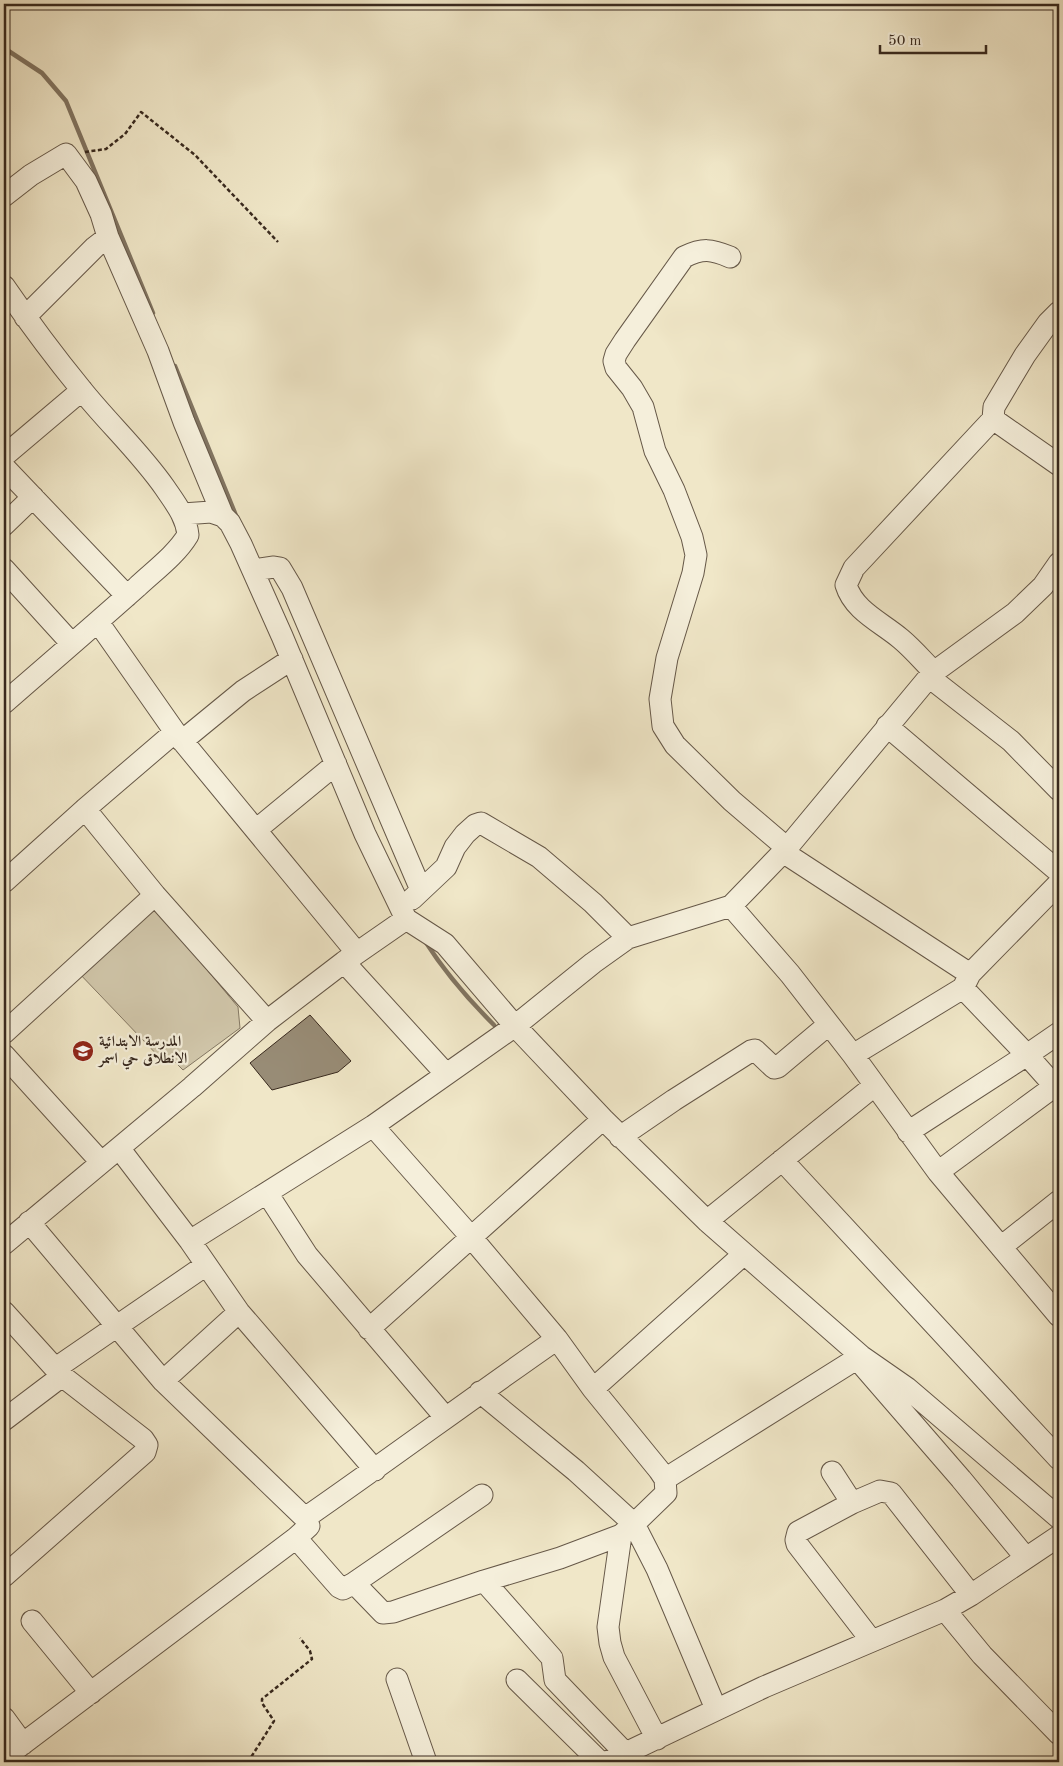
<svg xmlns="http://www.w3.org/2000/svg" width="1063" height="1766" font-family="'Old Standard TT',Amiri,serif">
  <rect width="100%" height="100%" fill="#f0e7c8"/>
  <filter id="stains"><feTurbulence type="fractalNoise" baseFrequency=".004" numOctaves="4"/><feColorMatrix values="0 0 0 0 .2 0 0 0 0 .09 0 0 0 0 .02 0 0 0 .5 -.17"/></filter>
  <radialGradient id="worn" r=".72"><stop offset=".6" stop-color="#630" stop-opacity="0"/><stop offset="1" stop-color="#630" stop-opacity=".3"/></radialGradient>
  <path fill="#d1c7ab" stroke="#847864" d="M152,904L238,1007L240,1028L183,1070L175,1062L163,1061L77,971Z"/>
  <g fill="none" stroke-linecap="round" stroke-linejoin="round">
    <path stroke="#817461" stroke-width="4.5" d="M4,48L42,73L66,101L153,313
      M175,366L237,518
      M425,941C444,971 468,999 494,1025"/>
  </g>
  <path fill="#988c76" stroke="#38291e" d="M310,1015L351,1061L338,1072L272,1090L250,1063Z"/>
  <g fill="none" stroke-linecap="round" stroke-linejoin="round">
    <g stroke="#665848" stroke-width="23">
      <path id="minor" d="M4,196L31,175L66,154L86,181L101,214L108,237
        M730,257C711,249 703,248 684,257L625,340L616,354L614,361L616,368L632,388L643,407L655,451L674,490L692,537L696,555L693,573L667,658L660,699L663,726L675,745L732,801L787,848
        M4,286C28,321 54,356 81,389C108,423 140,452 165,488C175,503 186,516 188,535C176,555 154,571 137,587C93,626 48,665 4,703
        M25,317L95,247L108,237L158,351L184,422L223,516
        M993,419L994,407L1025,355L1048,323L1059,312
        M4,456L82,390
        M1059,465L993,419L854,568L846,585C854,611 881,622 901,639C913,649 923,661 934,672L1015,613L1043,586L1059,563
        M4,467L127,596
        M4,525L33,497
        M4,569L72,644
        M253,570L274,567L280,568L292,588L421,890
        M98,622L175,732L357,953
        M887,726L1059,872
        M182,741L243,691L292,659
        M85,809L155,895L267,1021
        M256,830L336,764
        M783,852L970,974
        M4,882L85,809L175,732
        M412,899L446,867L455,847L465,834L475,825L481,823L539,857L593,903L628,938
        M731,906L790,974L853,1055L938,1172L1059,1316
        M406,919L445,944L515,1026L603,1119L707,1221L861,1356L907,1388L1059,1518
        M344,962L446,1074
        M963,988L1027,1055L1059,1091
        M4,1033L155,895
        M4,1055L101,1162
        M853,1055L963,988L970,974L1059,883
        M908,1132L1027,1055L1059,1033
        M620,1137L674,1100L751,1051L755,1050L774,1068L778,1067L828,1025
        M119,1148L190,1241L239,1312L375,1470
        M782,1160L1059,1459
        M938,1172L1059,1083
        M267,1193L307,1255L445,1417
        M707,1221L874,1086
        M29,1222L163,1381L305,1518
        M190,1241L373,1126L515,1026L593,963L628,938L731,906L787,848L929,677L1011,741L1059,790
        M4,1244L192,1087L267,1021L344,962L406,919L365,834L282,636L241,544L230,523L223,516L211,512L183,514
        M1001,1247L1059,1201
        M4,1312L62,1376L143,1439L147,1445L145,1452L4,1576
        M369,1329L603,1119
        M864,1367L961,1479L1026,1558
        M56,1368L206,1265
        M163,1381L239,1312
        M593,1389L744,1254
        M480,1392L576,1471L634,1524L657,1569L716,1709
        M4,1420L62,1376
        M832,1472L852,1503
        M665,1479L861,1356
        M621,1535L608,1627L610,1643L614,1657L657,1739
        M296,1538L339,1587L343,1589L354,1583L383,1613L393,1612L484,1581L560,1558L621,1535L634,1524L666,1493L665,1479L659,1470L593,1389L557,1339L471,1237L373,1126
        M484,1581L552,1658L555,1680L626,1754
        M354,1583L482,1495
        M945,1610L982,1655L1059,1734
        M32,1621L91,1693
        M871,1640L797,1544L796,1540L798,1532L852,1503L880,1491L891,1493L971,1595
        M397,1679L426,1762
        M517,1680L600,1762
        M4,1718L23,1744
        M4,1758L296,1538L309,1526L305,1518C390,1459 472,1398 557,1339
        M607,1762L764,1687L945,1610L971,1595L1059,1536"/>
    </g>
    <path stroke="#38291e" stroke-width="2.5" stroke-dasharray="4 2.5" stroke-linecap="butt" d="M85,152L106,149L125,134L141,112L195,155L278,242
      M248,1762L274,1721L262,1703V1699L312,1659L310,1651L300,1638"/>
    <use href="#minor" stroke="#f5efdb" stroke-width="21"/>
  </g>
  <defs>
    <g id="school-disc" transform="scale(1.125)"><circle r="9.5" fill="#8f2418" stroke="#f5efdb"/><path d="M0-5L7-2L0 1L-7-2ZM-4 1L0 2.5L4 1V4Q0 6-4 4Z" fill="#fff"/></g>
  </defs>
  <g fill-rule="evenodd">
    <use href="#school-disc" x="83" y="1051"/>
  </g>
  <g text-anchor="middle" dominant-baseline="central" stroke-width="4.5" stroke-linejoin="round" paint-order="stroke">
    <g font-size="15" font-weight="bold" fill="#38291e" stroke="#f5efdb" text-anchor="start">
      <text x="99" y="1042">المدرسة الابتدائية<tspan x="99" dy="17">الانطلاق حي اسمر</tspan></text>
    </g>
  </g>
  <rect width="1063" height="1766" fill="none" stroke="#f0e7c8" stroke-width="20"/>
  <rect x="5" y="5" width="1053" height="1756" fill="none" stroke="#38291e" stroke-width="2.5"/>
  <rect x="10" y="10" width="1043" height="1746" fill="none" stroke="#38291e"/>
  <path d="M880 45v8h106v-8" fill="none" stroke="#38291e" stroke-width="2.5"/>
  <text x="888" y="45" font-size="15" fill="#38291e" stroke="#f5efdb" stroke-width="4" paint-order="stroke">50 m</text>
  <rect width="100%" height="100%" filter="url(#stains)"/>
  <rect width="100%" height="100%" fill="url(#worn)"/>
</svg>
